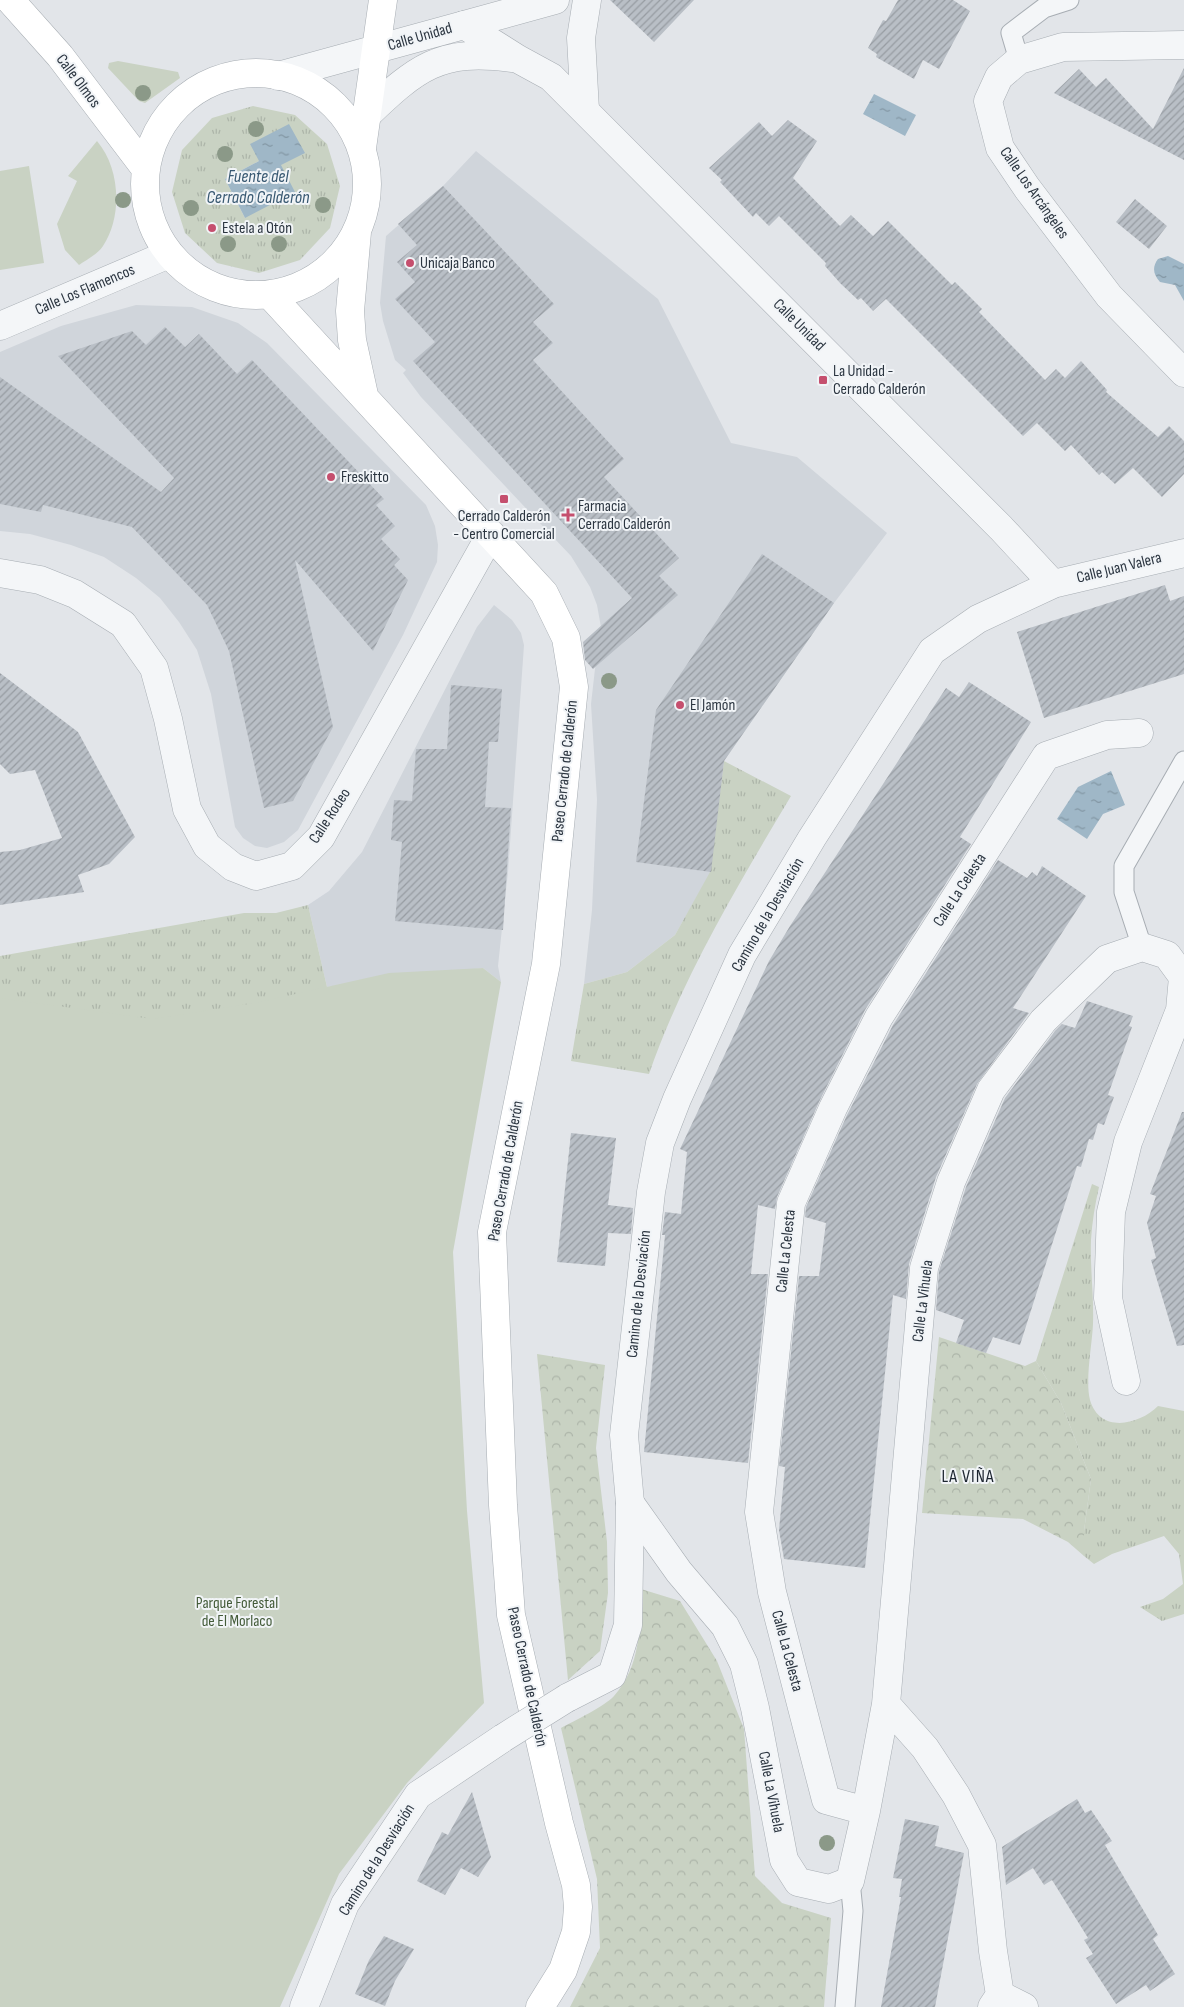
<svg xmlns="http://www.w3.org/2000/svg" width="1184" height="2007" font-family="'Sofia Sans Condensed',sans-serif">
  <defs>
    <pattern id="grass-tufts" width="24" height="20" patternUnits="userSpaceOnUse" patternTransform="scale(1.25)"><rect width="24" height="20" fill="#c9d2c3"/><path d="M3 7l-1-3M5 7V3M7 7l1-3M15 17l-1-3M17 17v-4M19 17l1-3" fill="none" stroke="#adb5a9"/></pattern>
    <pattern id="forest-crowns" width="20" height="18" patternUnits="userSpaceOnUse" patternTransform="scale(1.25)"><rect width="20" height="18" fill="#c9d2c3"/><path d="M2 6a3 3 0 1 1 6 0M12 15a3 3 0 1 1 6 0" fill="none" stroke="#adb5a9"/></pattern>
    <pattern id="water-ripples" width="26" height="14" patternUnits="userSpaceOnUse" patternTransform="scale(1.25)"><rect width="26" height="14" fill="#9fb7c7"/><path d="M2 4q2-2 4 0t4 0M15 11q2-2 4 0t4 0" fill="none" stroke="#8296a3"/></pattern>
    <pattern id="building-hatch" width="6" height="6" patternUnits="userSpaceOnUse" patternTransform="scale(1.25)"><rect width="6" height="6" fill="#b9bfc6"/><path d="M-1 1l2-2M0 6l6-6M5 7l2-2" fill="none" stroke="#979ca2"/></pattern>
  </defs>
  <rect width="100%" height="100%" fill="#e2e5e9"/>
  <path fill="#d0d5db" d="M476,151L658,299L731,443L797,457L887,533L834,603L724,761L711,872L675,935L627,972L584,984L592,910L597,800L591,704L595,669L596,664L601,662L604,644L597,605L590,587L571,556L421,397L403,373L406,370L395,360L383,321L380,303L386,236L443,186Z
    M136,305L192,307L238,323L267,343L426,505L435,526L438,545L437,562L403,635L298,830L284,842L267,848L255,846L243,838L235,827L211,694L197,650L179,622L160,598L136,578L104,557L71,545L30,534L0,531V352L61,326Z
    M494,605L512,620L521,633L524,645L508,872L498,966L501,982L483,968L327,987L308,905L329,891L362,852L477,627Z"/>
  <path fill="url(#grass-tufts)" fill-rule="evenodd" d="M253,106L295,115L327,144L340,186L330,228L300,260L259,273L217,263L185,233L172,192L182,150L212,118ZM259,161L245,218L225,179Z
    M724,761L791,796C738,885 683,976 649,1074L571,1061L584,984L627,972L675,935L710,872Z
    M308,905L327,987L0,1193V956L244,913H276Z
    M1092,1184L1099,1187C1095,1205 1092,1222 1091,1240C1090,1268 1094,1296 1093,1324C1092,1346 1085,1380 1090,1400C1100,1434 1139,1425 1158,1406L1184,1411V1614L1162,1621L1140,1607L1163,1599L1183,1584L1179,1554L1164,1536L1112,1554L1094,1564L1084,1556V1531L1091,1479L1061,1403L1036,1361Z"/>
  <path fill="url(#forest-crowns)" d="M939,1337L1025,1366L1036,1361L1061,1403L1091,1479L1084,1531V1556L1068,1542L1023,1519L922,1513Z
    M537,1354L605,1365L596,1448L607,1542L608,1593L600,1651L568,1680Z
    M641,1589L680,1601L717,1661L744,1729L755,1876L782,1903L831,1918L824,2007H570L600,1948L597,1879L561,1728C574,1721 605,1706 614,1696C641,1666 640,1627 641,1589Z"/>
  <path fill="#c9d2c3" d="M118,61L178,72L180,78L145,103L139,101L108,68L109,63Z
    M97,141C120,168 123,216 103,246C98,254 86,260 79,265L65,250L57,224L77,181L68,176Z
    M29,166L44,263L0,270V171Z
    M483,968L501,982L453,1252L467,1511L484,1703L407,1783L339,1874L280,2007H0V998L152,1019L255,1003L389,973Z"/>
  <path fill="url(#water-ripples)" d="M874,94L916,115L905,136L863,114Z
    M289,124L305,153L281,165L295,192L245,218L225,179L259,161L250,144Z
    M1168,256L1184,264V301L1175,285L1160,282C1153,274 1152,267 1158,259Z
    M1111,771L1125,805L1103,814L1087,839L1057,819L1078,787Z"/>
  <path fill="url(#building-hatch)" d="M610,0H694L654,42Z
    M898,0H953L970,11L939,69L923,60L914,79L876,57L877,54L868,48L883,20L886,21Z
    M1184,68V160L1054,93L1079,69L1096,87L1106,78L1153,129Z
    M788,120L817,141L793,178L840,226L851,215L873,236L888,221L952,285L955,282L982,309L979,312L1045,380L1056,369L1065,378L1081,361L1107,390L1106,392L1158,437L1169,426L1184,441V474L1162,497L1133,468L1115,484L1102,472L1099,475L1071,445L1065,451L1037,423L1023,436L886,299L873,311L861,298L858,300L840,283L825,266L826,263L779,216L769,226L756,213L753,217L720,182L722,180L709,168L759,122L772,136Z
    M443,186L554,304L533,322L553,343L533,360L624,459L604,477L679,558L659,576L678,595L593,669L585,660L583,642L632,598L413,361L435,342L395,299L415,282L397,262L417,245L398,224Z
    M1135,199L1167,226L1149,249L1116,222Z
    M165,327L185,347L199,334L237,374L252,360L384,499L376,505L395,526L381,539L400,559L394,565L408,580L373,651L295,560L333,727L293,801L264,808L229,651L220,632L207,605L132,527L43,505L41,512L0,504V377L161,492L174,478L58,356L132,331L146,345Z
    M762,554L834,603L724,761L711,872L636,862L656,710Z
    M1165,585L1170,601L1184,596V674L1044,718L1017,632Z
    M0,673L78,732L135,837L109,864L78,875L84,892L0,905V852L20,850L62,838L35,770L10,774L0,764Z
    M969,682L1031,722L960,837L971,844L865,1010L819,1102L777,1197L775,1209L758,1205L751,1274H768L748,1463L644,1452L665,1235H662L665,1212L681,1214L687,1152L680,1149L769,961L790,926L946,688L959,697Z
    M451,685L502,689L498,742H489L485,807L511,808L503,930L395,921L402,842L391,840L394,800L412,801L416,749H447Z
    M998,860L1027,878L1032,872L1037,876L1042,866L1086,896L1013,1008L1029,1013L977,1084L936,1177L909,1264L906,1299L893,1295L865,1568L784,1559L779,1530L785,1467L779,1466L799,1276H819L826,1223L805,1217L806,1207L847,1115L893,1025Z
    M1087,1001L1133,1016L1129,1026L1132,1027L1108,1095L1114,1097L1104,1125L1098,1123L1093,1140L1089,1139L1081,1167L1077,1166L1020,1345L993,1337L986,1353L956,1343L964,1320L936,1310L939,1271L966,1187L1005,1098L1055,1031L1062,1024L1075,1028Z
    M1182,1112H1184V1345L1177,1346L1151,1260L1156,1258L1147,1223L1156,1196L1150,1194Z
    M571,1133L616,1138L608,1205L633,1208L631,1234L608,1233L605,1266L557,1262Z
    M472,1792L491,1857L478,1877L461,1868L445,1895L417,1881L442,1832L448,1835Z
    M1077,1799L1085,1813L1091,1810L1112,1841L1105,1845L1158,1935L1153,1939L1175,1974L1150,1991L1146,1985L1116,2004L1086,1958L1093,1954L1084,1940L1088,1938L1052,1880L1044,1885L1033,1868L1006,1885L1002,1847Z
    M905,1819L939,1826L935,1846L964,1853L935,2007H881L901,1897H899L902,1879L893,1878Z
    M384,1936L414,1949L395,1981L385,2006L355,1994L369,1960Z"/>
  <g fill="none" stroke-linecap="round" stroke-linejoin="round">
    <g stroke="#a7adb3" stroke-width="21">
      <path id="service" d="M1019,60L1011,33L1044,8L1069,0
        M1142,947L1124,892V866L1184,761
        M845,2007L853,1911L850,1881"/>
    </g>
    <g stroke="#a7adb3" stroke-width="29">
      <path id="minor" d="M464,25L555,0
        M585,110L581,38L587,0
        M630,1503L679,1572L725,1626L744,1664L755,1708L784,1860L798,1882L829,1889L850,1881L866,1811L886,1704L924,1268L951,1182L991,1090L1043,1021L1107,959L1142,947L1167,955L1183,977L1180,1010L1128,1142L1111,1212L1108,1298L1126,1381
        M886,1704L925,1748L956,1795L982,1845L993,1951L1000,1995L992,2007
        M866,1811L826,1800L772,1592L759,1512L791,1203L833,1108L879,1017L1046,756L1107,735L1139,733
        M1000,1995L1024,2007"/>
    </g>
    <g stroke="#a7adb3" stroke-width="29">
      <path id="tertiary" d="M1184,45L1063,47L1019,60L999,77L988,101L1000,148L1027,188L1109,296L1184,373
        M278,76L464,25L518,59L551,77L1001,528L1053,584
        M367,115C416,68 440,48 511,58
        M0,326L169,254
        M0,573L40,580L75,594L123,624L154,668L168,719L187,809L207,846L233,867L256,876L292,866L321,837L491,534
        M567,1698L612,1675L628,1625L630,1503L624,1435L651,1192L660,1143L677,1099L742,955L812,838L932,651L978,619L1053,584L1184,553
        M304,2007L345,1904L418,1795L503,1738"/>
    </g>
    <g stroke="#a7adb3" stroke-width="29">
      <path id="secondary" d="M10,0L60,56L142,164
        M145 184a111 111 0 1 1 222 0a111 111 0 1 1-222 0Z
        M362,148L383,0
        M357,232L350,311L352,340L364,395
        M270,295L544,593L566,638L574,687L546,964L492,1232L503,1505L511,1615L559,1823L576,1885L578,1907L576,1932L563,1970L540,2007"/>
    </g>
    <use href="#service" stroke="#f4f6f8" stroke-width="19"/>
    <use href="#minor" stroke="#f4f6f8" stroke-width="28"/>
    <use href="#tertiary" stroke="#f4f6f8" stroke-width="28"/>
    <use href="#secondary" stroke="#fff" stroke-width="28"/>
    <g stroke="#a7adb3" stroke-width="29" stroke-linecap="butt">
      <path id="tertiary-bridge" d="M503,1738L567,1698"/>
    </g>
    <use href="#tertiary-bridge" stroke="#f4f6f8" stroke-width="28"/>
  </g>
  <g fill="#8b9988">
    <circle cx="143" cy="93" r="8"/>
    <circle cx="256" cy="129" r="8"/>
    <circle cx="225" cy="154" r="8"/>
    <circle cx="123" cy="200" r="8"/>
    <circle cx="323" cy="205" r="8"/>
    <circle cx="191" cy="208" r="8"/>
    <circle cx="228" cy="244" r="8"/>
    <circle cx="279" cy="244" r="8"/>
    <circle cx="609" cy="681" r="8"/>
    <circle cx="827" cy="1843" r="8"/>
  </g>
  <g fill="#c54f6e" stroke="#f1f4f7" stroke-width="2">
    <circle cx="212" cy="228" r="5"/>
    <circle cx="410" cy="263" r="5"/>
    <rect x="818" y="375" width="10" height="10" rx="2.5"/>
    <circle cx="331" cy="477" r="5"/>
    <rect x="499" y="494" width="10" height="10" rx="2.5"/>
    <path d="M565.5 507.5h5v5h5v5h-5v5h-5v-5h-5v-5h5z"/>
    <circle cx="680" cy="705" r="5"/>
  </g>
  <g text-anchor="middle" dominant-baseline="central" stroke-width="4" stroke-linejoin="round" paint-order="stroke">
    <g font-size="16" fill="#2b3540" stroke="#f1f4f7">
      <text transform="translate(420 37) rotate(-16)">Calle Unidad</text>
      <text transform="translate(78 81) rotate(53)">Calle Olmos</text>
      <text transform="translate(1034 193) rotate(55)">Calle Los Arcángeles</text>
      <text transform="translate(85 290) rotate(-23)">Calle Los Flamencos</text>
      <text transform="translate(799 325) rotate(45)">Calle Unidad</text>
      <text transform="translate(1119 568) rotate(-14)">Calle Juan Valera</text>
      <text transform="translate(565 771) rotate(-84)">Paseo Cerrado de Calderón</text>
      <text transform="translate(330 816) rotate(-57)">Calle Rodeo</text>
      <text transform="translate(960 890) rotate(-57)">Calle La Celesta</text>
      <text transform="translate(768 915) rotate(-60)">Camino de la Desviación</text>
      <text transform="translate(506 1171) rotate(-80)">Paseo Cerrado de Calderón</text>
      <text transform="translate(786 1251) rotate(-84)">Calle La Celesta</text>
      <text transform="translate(639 1294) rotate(-84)">Camino de la Desviación</text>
      <text transform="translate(923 1301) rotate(-83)">Calle La Vihuela</text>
      <text transform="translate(787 1651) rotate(75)">Calle La Celesta</text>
      <text transform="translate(527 1677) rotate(78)">Paseo Cerrado de Calderón</text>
      <text transform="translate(771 1792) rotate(79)">Calle La Vihuela</text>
      <text transform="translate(377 1860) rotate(-58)">Camino de la Desviación</text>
    </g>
    <g font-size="16" fill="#2b3540" stroke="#f1f4f7" text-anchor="start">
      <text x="222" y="228">Estela a Otón</text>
      <text x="420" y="263">Unicaja Banco</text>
      <text x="833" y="371">La Unidad -<tspan x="833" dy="18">Cerrado Calderón</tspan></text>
      <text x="341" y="477">Freskitto</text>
      <text x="578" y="506">Farmacia<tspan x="578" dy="18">Cerrado Calderón</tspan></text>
      <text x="504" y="516" text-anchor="middle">Cerrado Calderón<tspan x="504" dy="18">- Centro Comercial</tspan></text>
      <text x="690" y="705">El Jamón</text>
    </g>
    <g font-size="16" fill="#435b39" stroke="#f1f4f7">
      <text x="237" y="1603">Parque Forestal<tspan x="237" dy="18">de El Morlaco</tspan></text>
    </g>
    <g font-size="18" font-style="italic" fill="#385871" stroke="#f1f4f7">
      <text x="258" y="176">Fuente del<tspan x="258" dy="21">Cerrado Calderón</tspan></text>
    </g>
    <g font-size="18" letter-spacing="1" fill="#1d2631" stroke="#f1f4f7">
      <text x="968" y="1476">LA VIÑA</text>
    </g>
  </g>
</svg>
